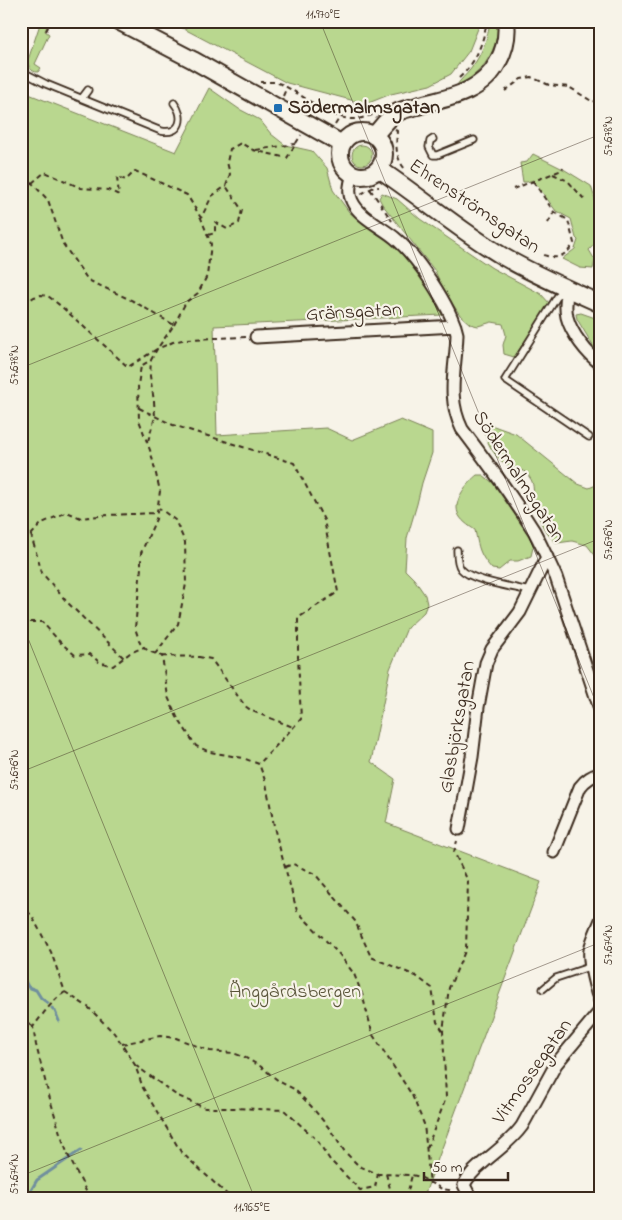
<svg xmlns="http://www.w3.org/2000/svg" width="622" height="1220" font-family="'Indie Flower',sans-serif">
  <rect width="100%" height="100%" fill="#f7f3e8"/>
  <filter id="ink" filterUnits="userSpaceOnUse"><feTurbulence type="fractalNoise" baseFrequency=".02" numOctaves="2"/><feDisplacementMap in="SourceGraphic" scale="10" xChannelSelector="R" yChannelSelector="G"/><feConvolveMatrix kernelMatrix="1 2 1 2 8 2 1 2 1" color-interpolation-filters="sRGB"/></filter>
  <g filter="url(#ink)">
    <path fill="#b9d78f" stroke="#7a8056" d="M41,21H49L45,31L49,34L35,64L41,68L38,72C31,72 28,67 28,60Z
      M169,21H481L469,51L451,74L430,85L391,94L366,104L287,83Z
      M490,21H499C498,49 484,74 457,85C460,80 466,75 470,70C481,56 488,39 490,21Z
      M209,88L239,109L260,120L271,134L285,145L312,151L327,168L333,190L349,212L369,228L390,241L411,264L427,286L442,315L214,326L217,435L326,428L352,440L401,420L432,433V453L422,483L417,504L407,538L405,570L414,579L425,595L427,604L424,612L407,628L390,669L371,762L395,779L386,823L541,882L423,1199H21V91L176,152Z
      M352 155a10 10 0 1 1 20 0a10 10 0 1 1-20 0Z
      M533,154L565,170L591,186L595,199L594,214L601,223V237L589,250L595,260L593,269L580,268L562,259L575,249L578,240L576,238L571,219L556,211L533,180L527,182H523L520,163L527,162Z
      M382,193L397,199L420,219L492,268L541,294L550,304L514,357L504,354L503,345L506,335L503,324L492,322L478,326L470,324L460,315L444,291L435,271L382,204L379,198Z
      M581,313L601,320V328L595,338L596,342L601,344V353L595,349L577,319L576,314Z
      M491,425L516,434L578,484L589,488L601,483V563L587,545L572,541L557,543C541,530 538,517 534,496C533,490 534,483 530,478C524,468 521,471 511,467C496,460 489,447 484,432Z
      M477,475H483L493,483L534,543L531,556L518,561H510L499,570L492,569C479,554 479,549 475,530C469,526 460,520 458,513C453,500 468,482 477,475Z"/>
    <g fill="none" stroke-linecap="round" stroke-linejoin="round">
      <path stroke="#708f9e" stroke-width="3" d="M21,968L24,979L28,987L36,990L41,998L48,1003
        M52,1008L55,1011L59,1021
        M26,1199L37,1180L81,1150"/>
      <g stroke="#3b2a1e" stroke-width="9">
        <path id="lane" d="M21,35L25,21
          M21,71L46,84L161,131C181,135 185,117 174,103
          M82,98L88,90
          M433,139L430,141L429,147L433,155H437L474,140
          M566,290L557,297L505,380L589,437
          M457,550C457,556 457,564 461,569C471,581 514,587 530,591
          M543,989L556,978L592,966"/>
      </g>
      <g stroke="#3b2a1e" stroke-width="15">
        <path id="street" d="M353,175C350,183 348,193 352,201C359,217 382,227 395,238C417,256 451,307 457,334C456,369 446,396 462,429C487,462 512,496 534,531C542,546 549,562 556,577L601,712
          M568,289C566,298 565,308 567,317C571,333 587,354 601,364
          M256,337L455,326
          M459,829L472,757L478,707L486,663L492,649L520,612L547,557
          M554,852L580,787C586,779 592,776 601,773
          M601,920C597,930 592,940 590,950C588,961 596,993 601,1003
          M471,1199L464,1185C468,1175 477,1168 485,1161C498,1150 512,1140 522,1126L556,1064L601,1010"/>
      </g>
      <g stroke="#3b2a1e" stroke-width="20">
        <path id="secondary" d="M118,21L193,60L342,144
          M340 154a22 22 0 1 1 44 0a22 22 0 1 1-44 0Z
          M374,136C381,128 388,117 398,112C407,108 415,107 424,104C453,97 483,91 498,62C505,49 508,36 506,21
          M379,169C421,197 460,231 504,257C535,275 568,289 601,304"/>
      </g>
      <path stroke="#3b2a1e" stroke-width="2" stroke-dasharray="5 4" stroke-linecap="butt" d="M590,21L601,30
        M46,31L51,21
        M459,78C476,63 483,43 487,21
        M260,82H275L281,84C302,94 331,120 354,119C361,119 367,116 373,115
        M505,91L521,79L531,77L549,85L569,87L593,102L601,99
        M283,96L287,87
        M335,125L340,117
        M395,130L397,131C396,146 395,157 405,169
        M256,150L295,144
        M553,174L568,181L584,199
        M21,180L32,183L48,200L63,244L88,280L133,301L174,325L157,349L128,367L62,307L48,296L41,295L34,297L27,302L21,310
        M533,181L554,212L548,223
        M32,183L45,172L81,188L108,190L119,195L117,177L126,180L135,171L187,195L201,218
        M370,189L392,221
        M513,189L562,170L563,167
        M361,194L374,187H379
        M208,235L215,233V222L227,229L239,223L242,210L226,186
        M543,255C548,256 553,258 557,257C564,256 571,249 574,243L568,220L554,212
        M174,325L186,302L198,293L207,276L211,244L201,218L212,196L226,186L230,174L227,162L230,149L241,143L253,150L287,158L301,135
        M246,337L187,339L173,342L157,349L151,360L141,366L138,385L139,420L151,453L160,491L156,519L141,553V568L135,628L140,643L148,651L162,656L168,697L177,717L196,746L210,752L243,758L259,764L266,783L275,831L297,911L339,954L354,974L362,994L373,1035L412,1095L424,1124L430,1184
        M139,408L173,425L294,463L324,520L338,592L298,618V657L301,719L259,764
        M148,441L155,417L154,401L150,376L151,360
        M21,534L31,535L42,573L67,602L124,658
        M31,535L42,523L67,512L81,518L108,515L157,513
        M21,622H42L61,643L75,655L90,654L99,662L113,666L130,653L144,647
        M155,654L178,624L186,584L185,542L175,520L159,508
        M162,656L199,657L211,659L245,706L252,711L293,727
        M285,867L293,864L315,874L355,921L371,957L416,976L432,988L437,1022L443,1031
        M21,904L32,916L51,952L65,992L88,1007L114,1033L122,1044L135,1065L143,1088L181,1152L232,1199
        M65,992C52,1001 43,1014 33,1027L36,1045L48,1092L60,1133L68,1155L90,1199
        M21,1019L33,1027
        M122,1044L160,1036L176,1038L210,1051L233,1053L244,1057L260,1066L280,1082L294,1089L311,1106L329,1128L345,1152L359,1166L378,1174L412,1175L420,1177L442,1189L454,1191
        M135,1065L176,1095L205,1108H234L284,1110L317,1140L330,1160L360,1190L375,1187L378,1174
        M427,1148L446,1098L443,1031L449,988L466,949L468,881L454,852L457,841
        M386,1174L393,1199
        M406,1199L412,1175"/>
      <use href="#lane" stroke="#f7f3e8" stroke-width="5.5"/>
      <use href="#street" stroke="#f7f3e8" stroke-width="11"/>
      <use href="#secondary" stroke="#f7f3e8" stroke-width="16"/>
    </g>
  </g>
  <path fill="none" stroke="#3b2a1e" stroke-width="1" stroke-opacity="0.45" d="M320,21L601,715M21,368L601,134M21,621L255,1199M21,772L601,538M21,1176L601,942"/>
  <rect fill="#1f6fb2" stroke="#f7f3e8" stroke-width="2" x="273" y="103" width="10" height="10" rx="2.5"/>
  <g text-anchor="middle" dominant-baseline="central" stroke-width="4.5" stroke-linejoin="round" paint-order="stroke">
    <g font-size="20" font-weight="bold" fill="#3b2a1e" stroke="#f7f3e8" text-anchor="start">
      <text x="288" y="108">Södermalmsgatan</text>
    </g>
    <g font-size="20" fill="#3b2a1e" stroke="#f7f3e8">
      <text transform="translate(474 207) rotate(34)">Ehrenströmsgatan</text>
      <text transform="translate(354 313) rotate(-3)">Gränsgatan</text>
      <text transform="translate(518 477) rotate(57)">Södermalmsgatan</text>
      <text transform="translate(458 727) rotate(-80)">Glasbjörksgatan</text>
      <text transform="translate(533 1072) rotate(-55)">Vitmossegatan</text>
    </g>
    <g font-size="20" fill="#5a553a" stroke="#f7f3e8">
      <text x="295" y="992">Änggårdsbergen</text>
    </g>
  </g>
  <rect width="622" height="1220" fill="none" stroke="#f7f3e8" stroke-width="55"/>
  <path d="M424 1172v8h84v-8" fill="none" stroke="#3b2a1e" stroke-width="2.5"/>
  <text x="432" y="1172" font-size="15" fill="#3b2a1e" stroke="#f7f3e8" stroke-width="4" paint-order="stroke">50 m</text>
  <rect x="28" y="28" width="566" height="1164" fill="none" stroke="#3b2a1e" stroke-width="2"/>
  <g font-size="12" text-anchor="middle" fill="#3b2a1e">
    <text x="323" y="18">11.970°E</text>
    <text transform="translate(608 136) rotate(-90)" y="4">57.678°N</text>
    <text transform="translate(14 365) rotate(-90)" y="4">57.678°N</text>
    <text transform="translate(608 540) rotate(-90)" y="4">57.676°N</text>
    <text transform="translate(14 770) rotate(-90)" y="4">57.676°N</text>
    <text transform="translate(608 945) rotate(-90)" y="4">57.674°N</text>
    <text transform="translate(14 1174) rotate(-90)" y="4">57.674°N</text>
    <text x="252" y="1211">11.965°E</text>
  </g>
</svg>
